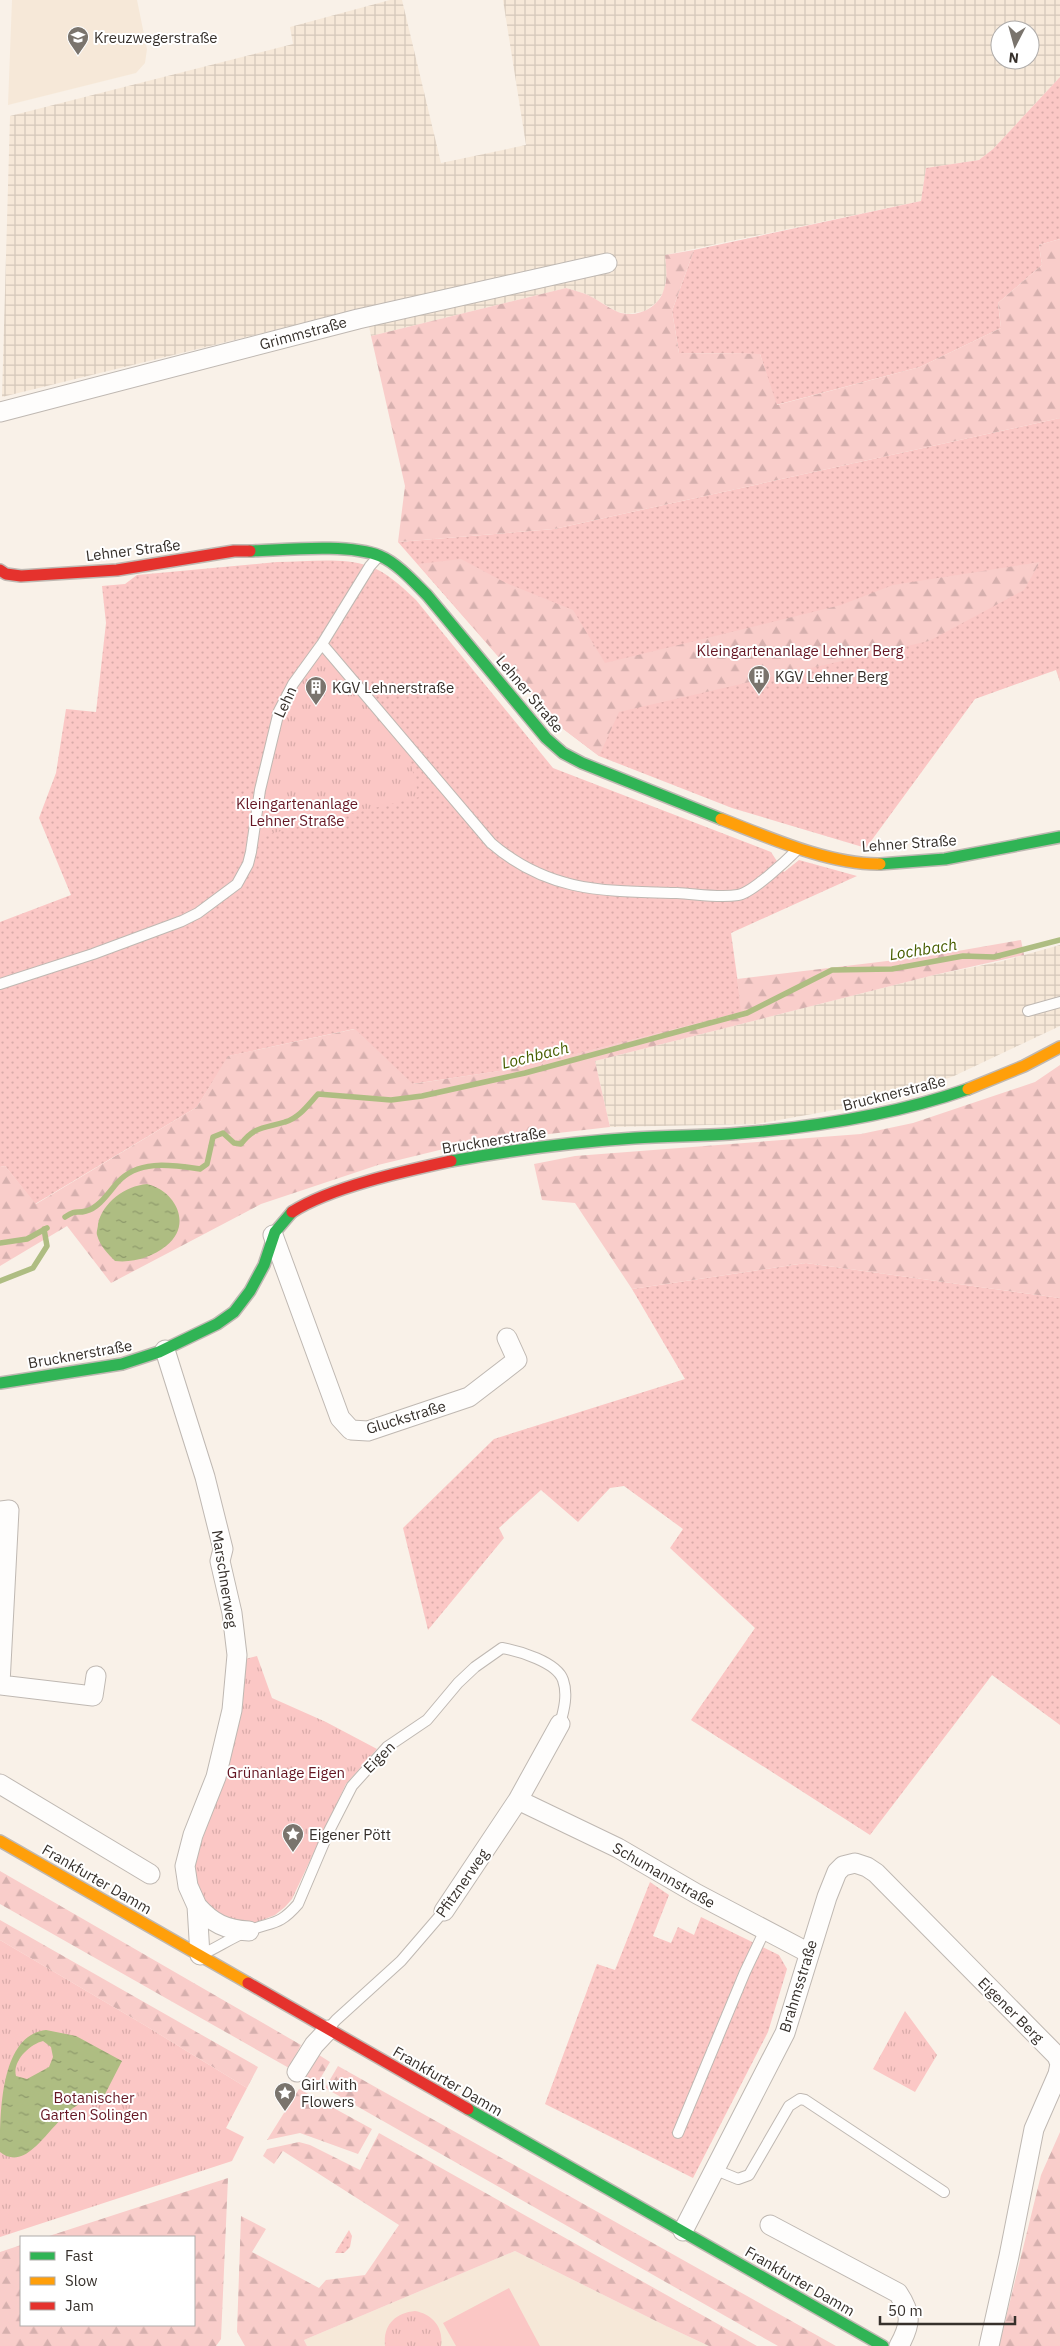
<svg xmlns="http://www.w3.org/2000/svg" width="1060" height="2346" font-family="'IBM Plex Sans',sans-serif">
  <defs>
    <pattern id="industrial-grid" width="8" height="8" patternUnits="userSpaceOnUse" patternTransform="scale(1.25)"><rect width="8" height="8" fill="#f6e8d8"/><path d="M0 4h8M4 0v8" fill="none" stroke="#d4c7ba"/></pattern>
    <pattern id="grass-dots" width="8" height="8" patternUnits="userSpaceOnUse" patternTransform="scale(1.25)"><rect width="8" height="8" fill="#fbc7c5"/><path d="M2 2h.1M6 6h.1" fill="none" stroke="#d8aba9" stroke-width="1.8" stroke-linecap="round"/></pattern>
    <pattern id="forest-firs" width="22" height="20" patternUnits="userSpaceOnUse" patternTransform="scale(1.25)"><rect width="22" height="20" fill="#f9cdca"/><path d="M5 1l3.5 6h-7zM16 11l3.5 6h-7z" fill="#d6b0ae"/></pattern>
    <pattern id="park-tufts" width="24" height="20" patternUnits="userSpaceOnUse" patternTransform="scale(1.25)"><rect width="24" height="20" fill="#fbc7c5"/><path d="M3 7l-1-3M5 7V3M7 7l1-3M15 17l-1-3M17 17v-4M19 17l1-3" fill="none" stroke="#d8aba9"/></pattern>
    <pattern id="water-ripples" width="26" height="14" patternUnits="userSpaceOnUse" patternTransform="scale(1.25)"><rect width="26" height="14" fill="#aebd82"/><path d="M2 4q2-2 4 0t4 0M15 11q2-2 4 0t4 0" fill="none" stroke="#8e9a6b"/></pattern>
  </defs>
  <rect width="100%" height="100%" fill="#f9f1e8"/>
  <path fill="#f6e8d8" d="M12,0H137L147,49L145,63L136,73L8,105Z
    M515,2251L666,2326L709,2346H307L304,2340Z"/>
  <path fill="url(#industrial-grid)" fill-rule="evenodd" d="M390,0H402L441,163L526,145L503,0H1060V77L993,149L979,160L926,168L921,201L665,255L667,272L664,291L657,302L645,311L628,314L618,312L586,294L566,288L371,336L365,308L2,397L10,116L293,44L290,27ZM1000,30H1030V60H1000Z
    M1060,945V1026L954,1076L885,1101L756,1124L610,1127L595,1061L934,975L999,962Z"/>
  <path fill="url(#grass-dots)" d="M1060,77V239L1039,245L1042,265L998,303L1001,328L920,367L776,405L760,354L679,353L672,311L694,250L921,201L926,168L979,160L993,149Z
    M1060,418V682L1056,670L975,699L866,848L732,808L599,756L558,725L398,542L554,529Z
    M277,562C307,562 341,557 369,566C387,572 402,587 416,600L553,768L771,852L784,872L799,860L857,876L731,933L742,1012L526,1067L412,1084L354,1029L229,1056L197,1107L35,1204L5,1166L0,1167V922L71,895L39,818L56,773L66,709L96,712L106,623L102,586L125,584L137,575Z
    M806,1263L1060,1298V1725L992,1675L870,1835L691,1720L755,1628L670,1548L683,1529L624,1486L610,1488L578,1522L541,1490L499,1528L504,1538L428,1630L403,1528L494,1439L685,1379L632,1289Z
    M650,1882L669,1895L653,1936L671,1943L678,1927L694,1935L701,1917L779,1955L787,1969L768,2032L693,2178L545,2104L597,1964L615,1970Z
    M349,2230L352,2236L350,2247L344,2253H335Z"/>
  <path fill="url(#forest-firs)" d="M1060,239V418L554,529L398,542L405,486L371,336L566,288C573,290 581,292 588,295C598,300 607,307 618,312C636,319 659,308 664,289C668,278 666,267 665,255L694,250L672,311L679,353L760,354L777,405L920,367L1001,328L998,303L1042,265L1039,245Z
    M461,559L506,583L573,610L605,663L841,605L893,585L1040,562L1024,590L929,641L619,712L599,756L558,725L418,564Z
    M1021,940L1024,955L934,975L595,1061L610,1127L496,1140L456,1146L378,1165L261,1204L111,1283L67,1226L0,1266V1167L5,1166L36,1204L197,1107L228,1056L355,1029L413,1084L524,1067L741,1012L737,979L929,956Z
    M1060,1065V1298L806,1263L632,1289L575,1203L542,1200L534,1164L575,1156L861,1134L913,1123L1035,1082Z
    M0,1871L301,2045L289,2068L0,1904Z
    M0,1920L258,2067L247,2088L146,2026L0,1940Z
    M319,2055L330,2062L317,2084L306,2077Z
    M338,2066L836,2346H778L325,2088Z
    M299,2089L372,2129L358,2154L300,2133L267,2140Z
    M1060,2132V2346H999L1041,2175Z
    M379,2133L757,2346H709L666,2326L515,2251L304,2340L307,2346H245L237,2332L241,2216L266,2229L252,2252L319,2288L326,2280L365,2275L399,2225L283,2151L274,2164L263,2156L267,2149L299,2142L310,2145L360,2170Z
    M228,2178L221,2339L216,2346H0V2252L21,2245V2325H194V2237H46Z"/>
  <path fill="url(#park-tufts)" d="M322,644L406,744L419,797L253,838L279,711Z
    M257,1656L272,1698L326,1722L377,1749L346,1784L292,1899L285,1907L275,1915L255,1923L226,1920L204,1903L199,1894L194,1865L236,1736L245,1659Z
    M0,1940L146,2026L247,2088L226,2128L244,2137L232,2161L0,2237Z
    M905,2011L937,2055L915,2092L873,2069Z
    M415,2311C432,2314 444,2327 441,2346H385C383,2325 395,2313 415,2311Z"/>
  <path fill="#fbc7c5" d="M509,2288L540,2346H456L443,2323Z"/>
  <path fill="url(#water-ripples)" fill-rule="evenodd" d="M147,1184C176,1191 193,1225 166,1246C152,1257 134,1263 115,1261C108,1254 100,1246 97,1235C96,1232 98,1228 98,1224C103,1202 125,1186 147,1184Z
    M46,2030L76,2036L122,2061L102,2100C60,2090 36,2180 0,2152C0,2114 0,2035 46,2030ZM43,2041L51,2047L53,2057L49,2067L27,2079L16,2076C12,2061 30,2044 43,2041Z"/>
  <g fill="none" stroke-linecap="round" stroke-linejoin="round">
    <path stroke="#aebd82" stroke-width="5.5" d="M65,1217C77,1209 76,1214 86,1211C99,1208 109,1192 117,1183C138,1159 172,1165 200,1169L207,1164L213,1137L223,1133L234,1143L241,1144C254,1126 266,1128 285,1122C299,1118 308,1105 318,1094L391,1100L422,1096L525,1073L747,1013L832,970L892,969L963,956L994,957L1060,940
      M0,1243L27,1239L47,1228
      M0,1281L33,1268L47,1246L44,1229"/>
    <g stroke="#bfb8b2" stroke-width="12">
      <path id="lane" d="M322,644L491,843C549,893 605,891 677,893C697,894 719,898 738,895C752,893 787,860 798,849
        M0,984L93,954L182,921L198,913L237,884L248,864L251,852L260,790L279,711L293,684L322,644L370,566L378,557
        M1028,1011L1060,1002
        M203,1954C218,1947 233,1937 248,1931C273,1921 279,1926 298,1904L329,1831L352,1786L387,1747L427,1720L458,1683L475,1667L502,1648C519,1651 557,1662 563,1680C568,1694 564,1710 560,1724
        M328,2029L336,2020L401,1961L444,1911
        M678,2133L745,1972L765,1930
        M716,2170L738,2179L749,2175L789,2106L800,2099L805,2100L944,2192"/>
    </g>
    <g stroke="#bfb8b2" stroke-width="21">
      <path id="street" d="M0,412L358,319L607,263
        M273,1235L340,1418L351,1430L368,1431L469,1397L517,1360L507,1338
        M165,1350L205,1477L223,1549L220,1561L232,1613L237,1655L232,1710L216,1777L193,1835L185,1866L188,1886L197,1906L200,1955
        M0,1511L9,1510L0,1684
        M0,1685L93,1696L96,1676
        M0,1784L150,1874
        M518,1800L618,1848L697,1894L809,1953
        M197,1906C212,1923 226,1930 249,1931
        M444,1911L518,1800L560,1724
        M297,2072L314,2045L328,2030
        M770,2225L898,2293C912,2314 911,2324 899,2346
        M683,2231L785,2033L827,1897L837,1872L843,1866L855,1863L867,1867L876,1873L1057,2056L1060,2064L1058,2074L1034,2129L1009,2256L989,2346"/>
    </g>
    <g stroke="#bfb8b2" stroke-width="14">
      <path id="fast" d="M250,551C284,550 348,543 380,556C397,563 414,582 427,595L546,738L563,753L582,763L721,819
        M880,864L945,859L1060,837
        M451,1161C512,1150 573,1142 635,1138C667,1136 698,1136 730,1134C811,1128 891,1116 968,1089
        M0,1383L122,1364L159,1352L217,1324L234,1312L250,1291L264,1265L275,1232L292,1212
        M468,2109L883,2346"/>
    </g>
    <g stroke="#bfb8b2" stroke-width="14">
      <path id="slow" d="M721,819C768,837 829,865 880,864
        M968,1089L1024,1066L1060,1047
        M0,1841L248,1983"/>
    </g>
    <g stroke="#bfb8b2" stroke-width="14">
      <path id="jam" d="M0,570L6,574L21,576L117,570L234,551H250
        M292,1212C331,1187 405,1171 451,1161
        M248,1983L468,2109"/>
    </g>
    <use href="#lane" stroke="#fefdfc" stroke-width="10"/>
    <use href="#street" stroke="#fefdfc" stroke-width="19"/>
    <use href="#fast" stroke="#30b455" stroke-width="11"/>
    <use href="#slow" stroke="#ff9f0a" stroke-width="11"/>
    <use href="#jam" stroke="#e5322d" stroke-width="11"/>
  </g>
  <defs>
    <g id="school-pin" transform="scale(1.125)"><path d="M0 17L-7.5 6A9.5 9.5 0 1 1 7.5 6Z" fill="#7a746d" stroke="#fff"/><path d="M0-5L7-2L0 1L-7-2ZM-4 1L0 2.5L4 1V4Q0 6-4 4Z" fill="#fff"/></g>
    <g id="building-pin" transform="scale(1.125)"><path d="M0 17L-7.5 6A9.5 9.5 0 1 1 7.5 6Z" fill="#7a746d" stroke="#fff"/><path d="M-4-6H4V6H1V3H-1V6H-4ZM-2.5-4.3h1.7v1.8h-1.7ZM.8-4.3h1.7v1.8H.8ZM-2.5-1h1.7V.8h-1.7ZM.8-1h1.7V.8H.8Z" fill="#fff"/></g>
    <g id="sight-pin" transform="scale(1.125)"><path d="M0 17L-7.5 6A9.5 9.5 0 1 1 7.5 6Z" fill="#7a746d" stroke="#fff"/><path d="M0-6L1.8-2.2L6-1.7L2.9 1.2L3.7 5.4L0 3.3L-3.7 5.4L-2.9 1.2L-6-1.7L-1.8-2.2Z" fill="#fff"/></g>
  </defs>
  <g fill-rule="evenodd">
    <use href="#school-pin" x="78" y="37"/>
    <use href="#building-pin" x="759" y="676"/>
    <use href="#building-pin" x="316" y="687"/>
    <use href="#sight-pin" x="293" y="1834"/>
    <use href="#sight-pin" x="285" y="2093"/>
  </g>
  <g text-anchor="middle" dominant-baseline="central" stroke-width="4" stroke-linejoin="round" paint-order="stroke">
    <g font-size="15" fill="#36302b" stroke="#fff" text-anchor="start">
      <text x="94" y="37">Kreuzwegerstraße</text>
      <text x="775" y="676">KGV Lehner Berg</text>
      <text x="332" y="687">KGV Lehnerstraße</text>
      <text x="309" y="1834">Eigener Pött</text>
      <text x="301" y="2084">Girl with<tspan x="301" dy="17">Flowers</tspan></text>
    </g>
    <g font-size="15" fill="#36302b" stroke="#fff">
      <text transform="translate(303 333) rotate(-15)">Grimmstraße</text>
      <text transform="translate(133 550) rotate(-7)">Lehner Straße</text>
      <text transform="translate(530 694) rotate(50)">Lehner Straße</text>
      <text transform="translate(285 702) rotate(-65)">Lehn</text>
      <text transform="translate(909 843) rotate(-4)">Lehner Straße</text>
      <text transform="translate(894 1093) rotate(-14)">Brucknerstraße</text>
      <text transform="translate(494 1140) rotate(-9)">Brucknerstraße</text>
      <text transform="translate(80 1354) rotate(-10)">Brucknerstraße</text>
      <text transform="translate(406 1417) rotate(-17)">Gluckstraße</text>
      <text transform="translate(225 1579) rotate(81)">Marschnerweg</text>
      <text transform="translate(379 1757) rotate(-45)">Eigen</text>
      <text transform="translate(664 1875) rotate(30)">Schumannstraße</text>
      <text transform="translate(97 1879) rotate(30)">Frankfurter Damm</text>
      <text transform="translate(462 1883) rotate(-55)">Pfitznerweg</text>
      <text transform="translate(798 1986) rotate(-73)">Brahmsstraße</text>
      <text transform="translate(1011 2010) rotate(45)">Eigener Berg</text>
      <text transform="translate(448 2081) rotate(30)">Frankfurter Damm</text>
      <text transform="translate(800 2281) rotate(30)">Frankfurter Damm</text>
    </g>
    <g font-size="15" fill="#651623" stroke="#fff">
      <text x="800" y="650">Kleingartenanlage Lehner Berg</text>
      <text x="297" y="803">Kleingartenanlage<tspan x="297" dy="17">Lehner Straße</tspan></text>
      <text x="286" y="1772">Grünanlage Eigen</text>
      <text x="94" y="2097">Botanischer<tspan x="94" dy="17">Garten Solingen</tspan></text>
    </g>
    <g font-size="16" font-style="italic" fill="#485e00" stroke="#fff">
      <text transform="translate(923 949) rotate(-9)">Lochbach</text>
      <text transform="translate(535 1055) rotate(-14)">Lochbach</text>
    </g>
  </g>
  <rect x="20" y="2236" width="175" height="90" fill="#ffffff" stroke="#afacaa"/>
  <rect x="30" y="2252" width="25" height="8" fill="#30b455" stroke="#afacaa"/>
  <text x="65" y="2261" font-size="15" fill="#36302b">Fast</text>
  <rect x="30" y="2277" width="25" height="8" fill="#ff9f0a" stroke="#afacaa"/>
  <text x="65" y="2286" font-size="15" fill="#36302b">Slow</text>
  <rect x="30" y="2302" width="25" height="8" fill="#e5322d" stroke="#afacaa"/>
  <text x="65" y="2311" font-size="15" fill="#36302b">Jam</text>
  <g transform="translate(1015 45) rotate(186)"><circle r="24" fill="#ffffff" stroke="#afacaa"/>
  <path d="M0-4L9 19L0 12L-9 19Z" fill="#7a746d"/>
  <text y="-8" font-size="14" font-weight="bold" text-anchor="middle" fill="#36302b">N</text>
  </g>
  <path d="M880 2316v8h135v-8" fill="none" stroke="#36302b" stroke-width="2.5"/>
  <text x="888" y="2316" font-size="15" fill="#36302b" stroke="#ffffff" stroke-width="4" paint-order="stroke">50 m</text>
</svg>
